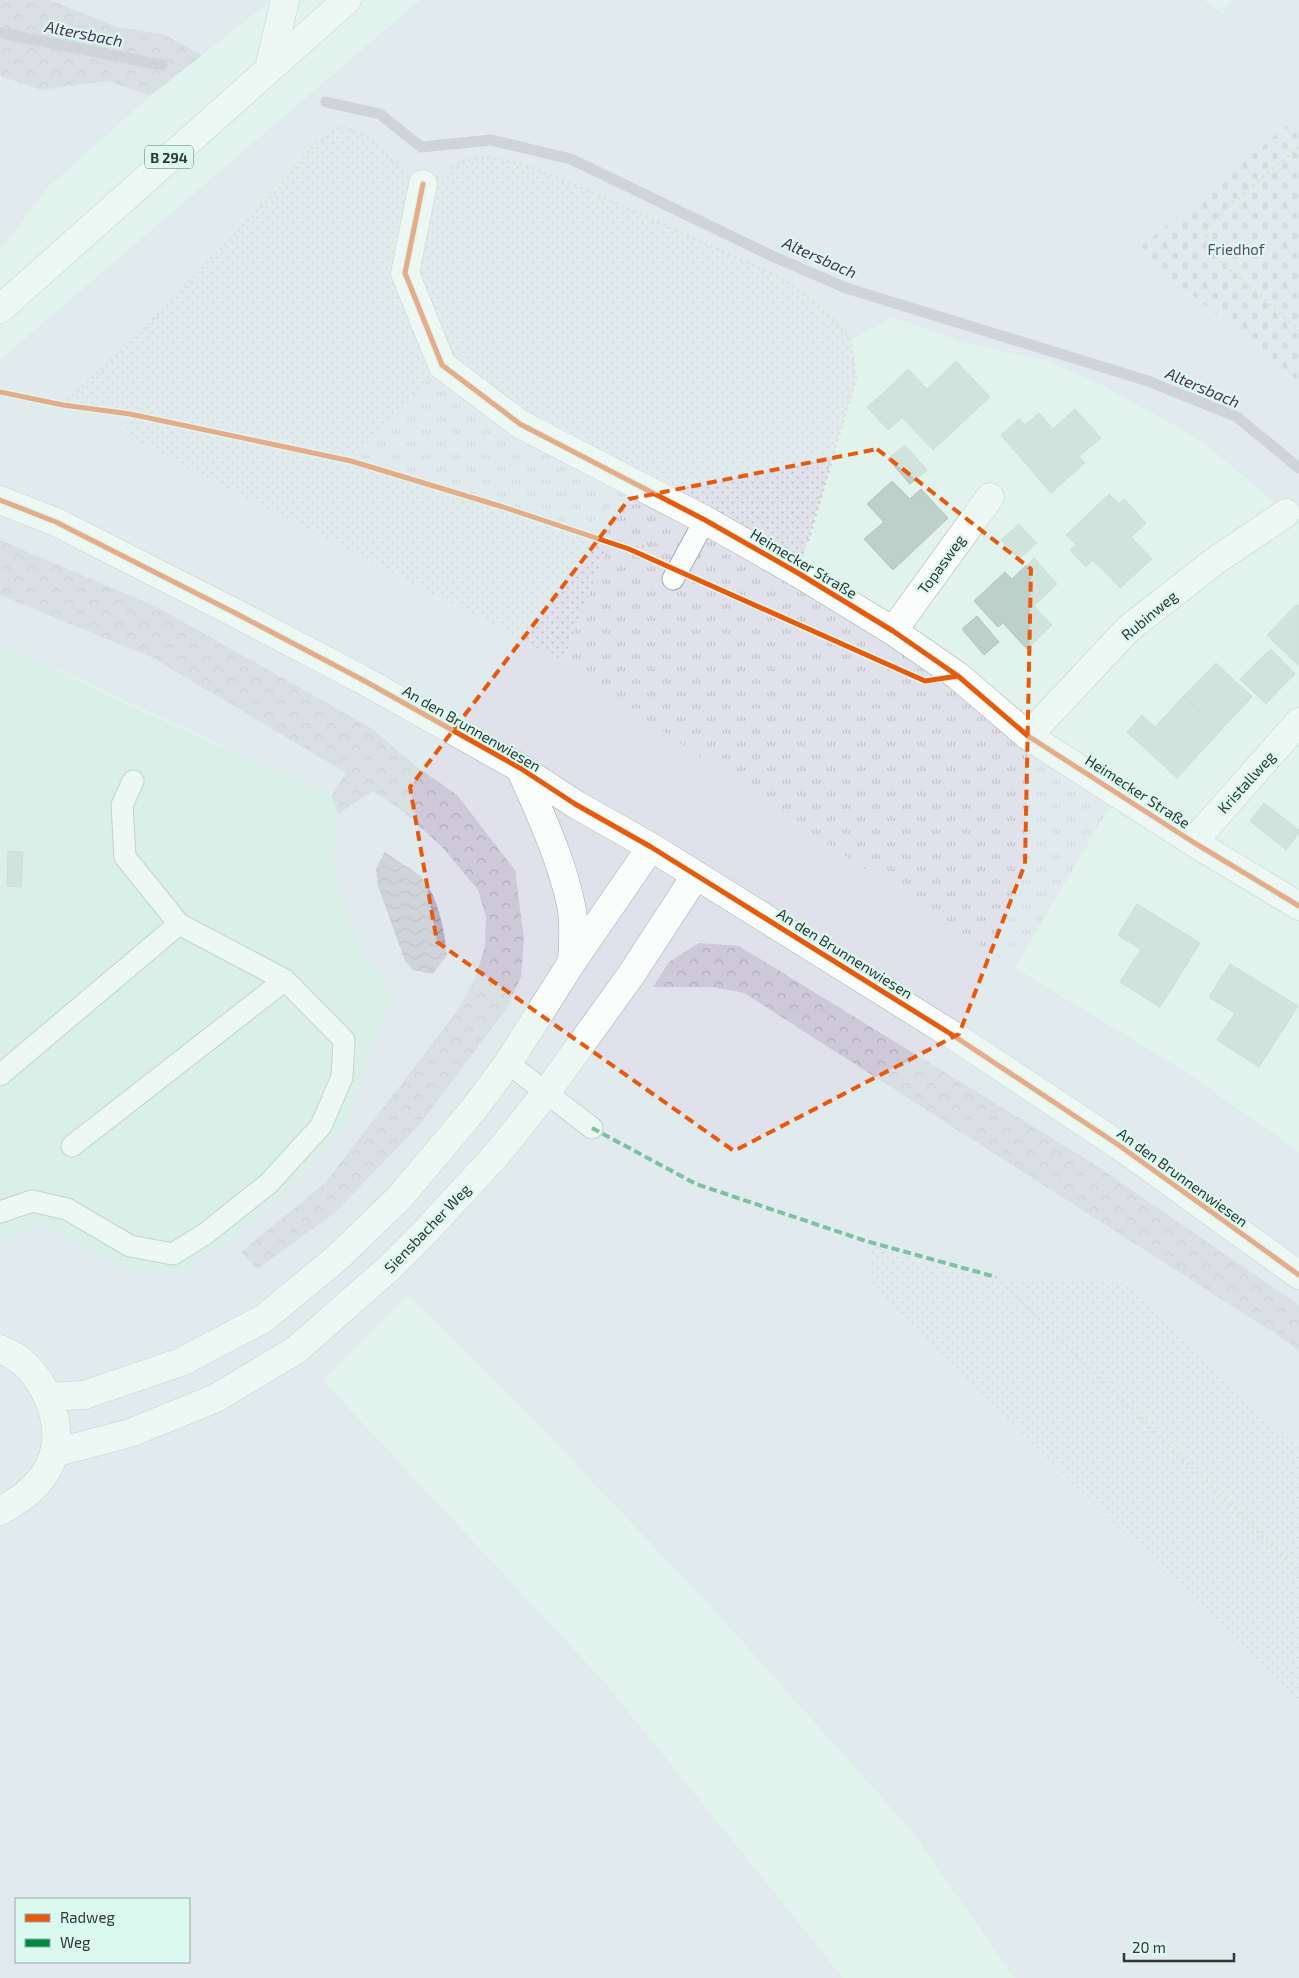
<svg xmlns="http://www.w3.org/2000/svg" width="1299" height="1978" font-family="'Exo 2',sans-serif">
  <defs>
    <pattern id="forest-crowns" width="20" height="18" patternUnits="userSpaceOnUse" patternTransform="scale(1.25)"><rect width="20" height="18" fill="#cdc9d8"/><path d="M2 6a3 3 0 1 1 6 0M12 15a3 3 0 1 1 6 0" fill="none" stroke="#b0adba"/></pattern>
    <pattern id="cemetery-stones" width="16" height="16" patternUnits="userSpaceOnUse" patternTransform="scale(1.25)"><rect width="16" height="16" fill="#e1e1eb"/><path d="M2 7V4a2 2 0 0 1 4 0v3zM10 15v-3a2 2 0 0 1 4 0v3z" fill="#c1c2ca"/></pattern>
    <pattern id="park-tufts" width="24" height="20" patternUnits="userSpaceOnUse" patternTransform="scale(1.25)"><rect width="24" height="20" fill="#e1e1eb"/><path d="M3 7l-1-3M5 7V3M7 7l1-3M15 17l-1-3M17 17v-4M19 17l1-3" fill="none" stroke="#c1c2ca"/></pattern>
    <pattern id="garden-dots" width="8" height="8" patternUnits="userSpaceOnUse" patternTransform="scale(1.25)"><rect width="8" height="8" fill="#e1e1eb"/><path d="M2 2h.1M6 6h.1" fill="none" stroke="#c1c2ca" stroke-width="1.8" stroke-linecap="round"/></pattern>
    <pattern id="water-waves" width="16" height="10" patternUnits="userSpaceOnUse" patternTransform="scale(1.25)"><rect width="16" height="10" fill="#b9b0c4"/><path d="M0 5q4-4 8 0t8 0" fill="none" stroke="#9790a0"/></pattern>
  </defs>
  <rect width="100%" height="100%" fill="#e2f3ed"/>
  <path fill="#cfebe2" d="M2,644L144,712L331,796L338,814L333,863L365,958L394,995L363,1067L347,1121L285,1194L229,1239L183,1270L121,1268L38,1225L0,1239V646Z"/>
  <path fill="#e1e1eb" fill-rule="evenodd" d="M49,0H271L202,55L163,34L118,27Z
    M420,0H1204L1223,14L1231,0H1299V116L1137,250L1299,382V523L1202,441L1100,384L1046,360L964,343L893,317L850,339L827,313L783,279L614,202L531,167L490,157L423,184L402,168L312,147C237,239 150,323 64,405L130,414L125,436L563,661L774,809L1015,968L1184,1071L1299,1152V1305L1091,1162L739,946L653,987H712L744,993L1288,1342L1299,1352V1448L1127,1283L996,1277L867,1241L873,1285L1299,1708V1978H1015L911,1830L716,1612L519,1404L408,1295L323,1381L605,1683L843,1978H0V1239L38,1224L121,1268L183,1270L229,1239L285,1194L347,1121L363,1067L394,995L365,958L342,901L333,863L338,814L373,791L405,813L442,847L478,890L486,917L485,946L475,979L455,1014L325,1183L241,1252L257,1269L335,1213L420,1124L507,1008L521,977L457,795L416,766L159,608L0,540V360ZM385,853L396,861L405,961L378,886L376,868ZM16,1899H189V1962H16Z
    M0,76L41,90L108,80L150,96L48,187L0,251Z
    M0,595L153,658L346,773L331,796L3,644L0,646Z"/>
  <path fill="url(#forest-crowns)" d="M0,0H49L118,27L163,34L202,55L150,96L108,81L41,90L0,76Z
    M0,540L159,608L371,728L416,766L457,795L515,870L524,939L521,977L507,1008L420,1124L335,1213L257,1269L241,1252L325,1183L455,1014L475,979L485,946L486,917L478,890L442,847L405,813L373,791L338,814L331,796L346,773L153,658L0,595Z
    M699,943L739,946L1091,1162L1299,1305V1352L1288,1342L744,993L712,987H653L669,962Z"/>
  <path fill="url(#cemetery-stones)" d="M1299,116V382L1137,250Z"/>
  <path fill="url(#park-tufts)" d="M442,365L705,520L1118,793L1015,968L774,809L563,661L609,542L503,507L351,461Z"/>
  <path fill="url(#garden-dots)" d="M342,126L367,137L423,184L466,160L490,157L531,167L614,202L783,279L827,313L850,339L856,378L798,573L442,365L351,461L503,507L609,542L563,661L125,436L130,414L63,405L145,328L279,188L312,147Z
    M866,1241L996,1277L1127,1283L1299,1448V1708L873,1285Z"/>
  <path fill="url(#water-waves)" d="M385,852C394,859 418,872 424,880C438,898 445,932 447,955L433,974L413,970L405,961L378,886L376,868Z"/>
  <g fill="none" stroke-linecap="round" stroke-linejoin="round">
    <path stroke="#b9b0c4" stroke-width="11" d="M0,33L162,65
      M326,102L380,114L421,147L491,140L571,159L772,256L846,288L1148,381L1237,417L1299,468"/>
  </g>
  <path fill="#bfcfca" stroke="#b5c3be" d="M956,361L990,397L933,450L881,395L908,369L927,389Z
    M881,395L902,418L888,430L867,407Z
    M1075,409L1101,438L1079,456L1085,463L1051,493L1001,435L1019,419L1025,425L1039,413L1053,429Z
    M905,445L927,470L910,484L888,459Z
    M892,481L910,499L921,489L948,518L893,570L864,539L884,522L867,504Z
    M1109,494L1119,504L1124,499L1146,523L1131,537L1152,559L1120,588L1093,560L1086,567L1070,550L1076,545L1066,535Z
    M1019,524L1037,543L1019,559L1001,540Z
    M1034,558L1057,584L1034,606L1052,625L1027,649L1003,623L998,627L974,601L1005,572L1012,579Z
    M1297,604L1299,607V666L1267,635Z
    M977,616L999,642L984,655L962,629Z
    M1271,649L1295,674L1281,688L1257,662Z
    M1257,662L1281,688L1266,704L1240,679Z
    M1216,663L1252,697L1221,730L1184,696Z
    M1184,696L1221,730L1177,778L1127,732L1142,715L1155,727Z
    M1264,803L1299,830V833L1286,850L1250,821Z
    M8,851L23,852L21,887L7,886Z
    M1137,904L1200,943L1160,1007L1120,982L1141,950L1118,935Z
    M1230,964L1298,1006L1259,1067L1217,1040L1235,1013L1209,997Z"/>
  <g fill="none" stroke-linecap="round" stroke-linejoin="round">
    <g stroke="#a1aea9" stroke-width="23">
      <path id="service" d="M673,579L705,520
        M133,781L122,805L125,857L179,924
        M508,1063L592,1128
        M0,1075L179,924L285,980L344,1040L342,1077L321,1126L268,1184L205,1234L173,1254L130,1246L67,1209L32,1201L0,1212
        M72,1146L285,980"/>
    </g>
    <g stroke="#a1aea9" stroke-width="29">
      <path id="minor" d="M423,184L405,273L442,365L520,424L705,520L798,573L893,631L958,676L1028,736L1193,842L1299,906
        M893,631L990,497
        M1028,736L1128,629L1215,561L1286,513
        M1193,842L1299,722"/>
    </g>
    <g stroke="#a1aea9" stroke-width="29">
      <path id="tertiary" d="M0,500L56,522L237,614L361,679L520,768L575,804L651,847L954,1036L1120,1146L1299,1275
        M520,768C539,812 561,857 571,905C575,923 573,944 572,962
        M0,1349C6,1352 13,1354 17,1358C44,1377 63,1421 54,1453C47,1480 23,1499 0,1511
        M49,1397L84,1395L181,1362L263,1319L337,1258L400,1197L473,1110L508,1063L572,962L651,847
        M54,1453L130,1433L216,1398L296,1350L388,1269L428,1229L497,1154L546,1093L631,975L696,875"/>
    </g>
    <g stroke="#a1aea9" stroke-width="29">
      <path id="trunk" d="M269,68L285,0
        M0,309L347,0"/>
    </g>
    <path stroke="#ccd3d0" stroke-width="3" stroke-dasharray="2.5 4" stroke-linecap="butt" d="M1299,147L1222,211L1207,227L1206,249L1299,330
      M451,168L466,160L490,157L531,167L614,202L783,279L827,313L850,339L856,378L808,541
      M63,405L145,328L279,188L312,147L342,126L367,137L398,165
      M629,549L658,544
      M996,1277L1299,1572"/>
    <use href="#service" stroke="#fbfdfc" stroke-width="21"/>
    <use href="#minor" stroke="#fbfdfc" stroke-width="28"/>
    <use href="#tertiary" stroke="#fbfdfc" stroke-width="28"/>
    <use href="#trunk" stroke="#fbfdfc" stroke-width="28"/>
    <path stroke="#00873e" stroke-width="4" stroke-dasharray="8 4" stroke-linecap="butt" d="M592,1128L696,1184L866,1241L996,1277"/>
    <g stroke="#dcf9f0" stroke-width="8">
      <path id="cycleway" d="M423,184L405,273L442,365L520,424L705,520L798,573L893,631L958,676L1028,736L1193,842L1299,906
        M0,392L63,405L130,414L351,461L503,507L629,549L925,681L958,676
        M0,500L56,522L237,614L361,679L520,768L575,804L651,847L954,1036L1120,1146L1299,1275"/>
    </g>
    <use href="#cycleway" stroke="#e8590c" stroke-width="5"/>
  </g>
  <path d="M0 0H1299V1978H0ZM877,449L1031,569L1025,864L959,1034L734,1151L437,942L410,787L629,499Z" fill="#e2f3ed" fill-opacity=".55" fill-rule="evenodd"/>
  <path fill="none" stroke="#e8590c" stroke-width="4" stroke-dasharray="10 6" stroke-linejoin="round" d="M877,449L1031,569L1025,864L959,1034L734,1151L437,942L410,787L629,499Z"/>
  <g text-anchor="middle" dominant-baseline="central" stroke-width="4.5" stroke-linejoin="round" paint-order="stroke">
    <rect fill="#dcf9f0" stroke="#62736d" stroke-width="1" x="145" y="145.5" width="48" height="23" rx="4"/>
    <g font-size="14" font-weight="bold" fill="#2e3935">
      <text x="169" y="157">B 294</text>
    </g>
    <g font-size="15" fill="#624472" stroke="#dcf9f0">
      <text x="1236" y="249">Friedhof</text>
    </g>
    <g font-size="15" fill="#2e3935" stroke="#dcf9f0">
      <text transform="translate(804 563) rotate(31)">Heimecker Straße</text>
      <text transform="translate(941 564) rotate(-54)">Topasweg</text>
      <text transform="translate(1149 615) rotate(-40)">Rubinweg</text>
      <text transform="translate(472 728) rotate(30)">An den Brunnenwiesen</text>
      <text transform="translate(1246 782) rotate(-48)">Kristallweg</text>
      <text transform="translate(1138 791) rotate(33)">Heimecker Straße</text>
      <text transform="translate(845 953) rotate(32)">An den Brunnenwiesen</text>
      <text transform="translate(1183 1177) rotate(36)">An den Brunnenwiesen</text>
      <text transform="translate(427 1228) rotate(-46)">Siensbacher Weg</text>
    </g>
    <g font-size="16" font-style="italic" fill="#4c2f5a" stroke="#dcf9f0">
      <text transform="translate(84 33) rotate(11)">Altersbach</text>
      <text transform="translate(820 257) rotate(24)">Altersbach</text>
      <text transform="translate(1203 387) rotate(23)">Altersbach</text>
    </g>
  </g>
  <rect x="15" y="1898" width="175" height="65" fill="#dcf9f0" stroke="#96aca5"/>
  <rect x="25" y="1914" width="25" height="8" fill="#e8590c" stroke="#96aca5"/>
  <text x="60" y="1923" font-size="15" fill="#2e3935">Radweg</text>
  <rect x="25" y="1939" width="25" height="8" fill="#00873e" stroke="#96aca5"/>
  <text x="60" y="1948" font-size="15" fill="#2e3935">Weg</text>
  <path d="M1124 1953v8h110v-8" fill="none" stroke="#2e3935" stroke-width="2.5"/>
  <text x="1132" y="1953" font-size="15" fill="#2e3935" stroke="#dcf9f0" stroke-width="4" paint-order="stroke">20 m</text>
</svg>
